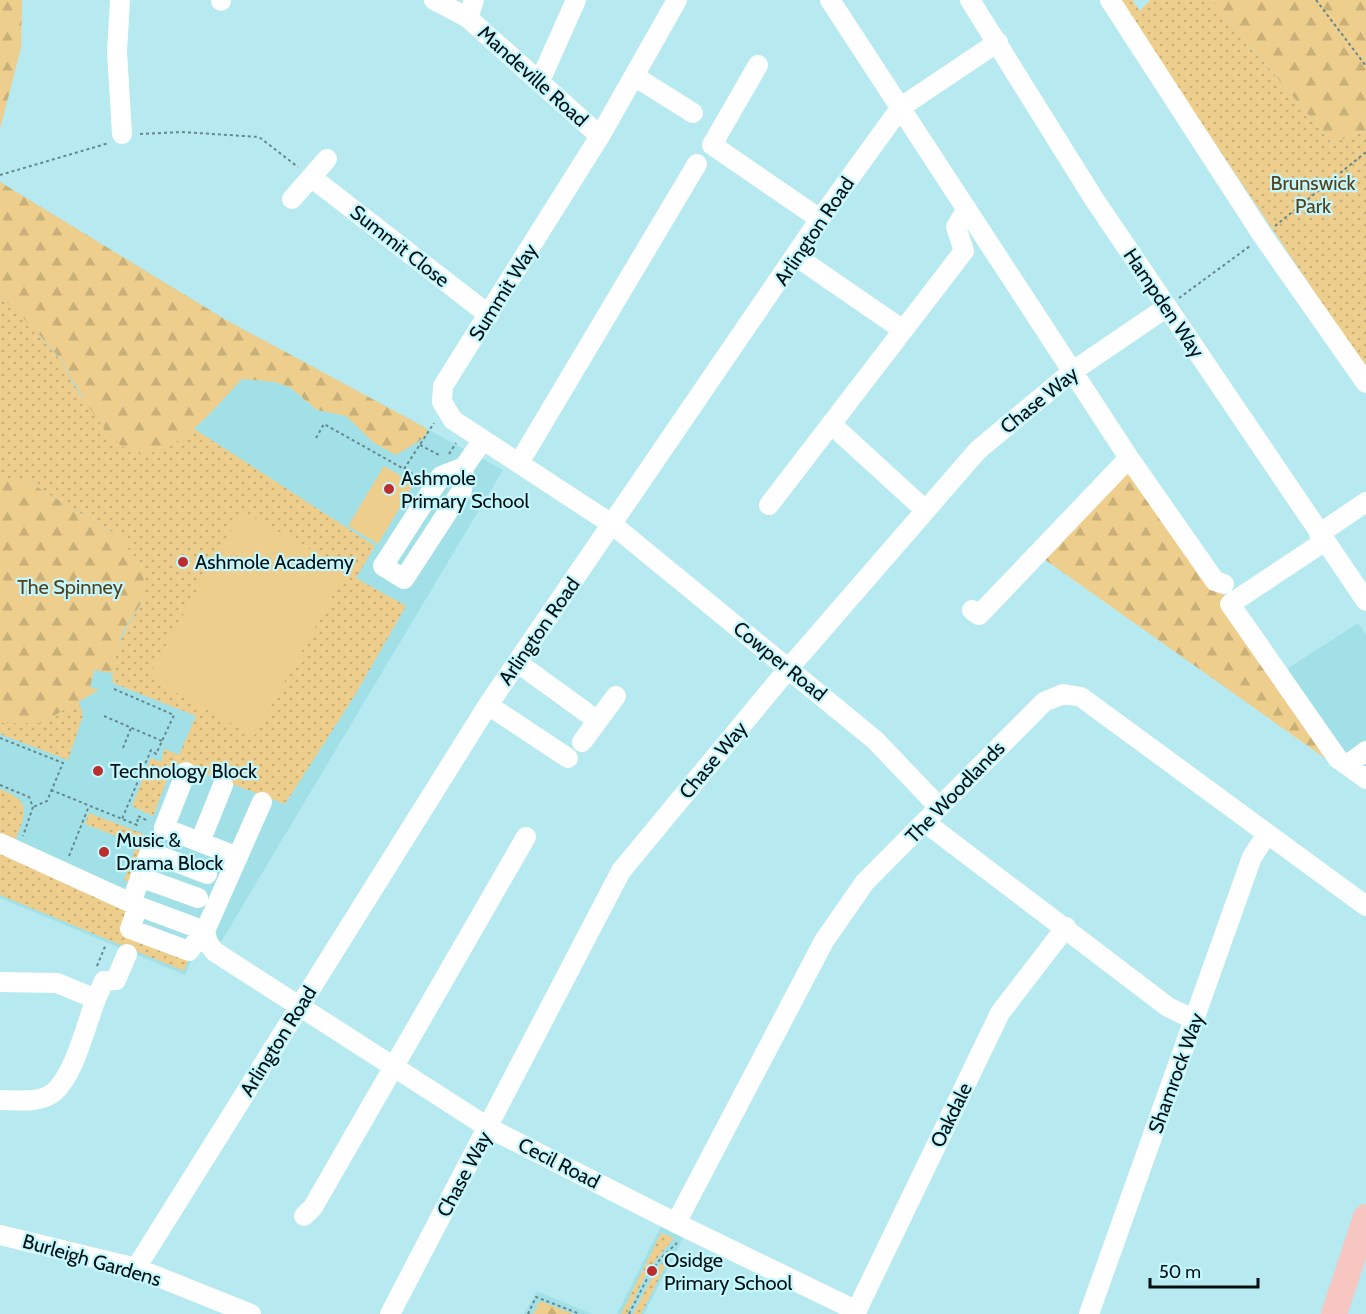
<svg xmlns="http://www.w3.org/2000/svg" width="1366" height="1314" font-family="Cabin,sans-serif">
  <defs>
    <pattern id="grass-dots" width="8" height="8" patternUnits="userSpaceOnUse" patternTransform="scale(1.5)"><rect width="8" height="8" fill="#edce8c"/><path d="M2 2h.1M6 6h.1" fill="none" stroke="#c9b078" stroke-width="1.8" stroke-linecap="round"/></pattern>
    <pattern id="forest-firs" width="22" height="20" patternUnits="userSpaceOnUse" patternTransform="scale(1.5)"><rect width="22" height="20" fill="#edce8c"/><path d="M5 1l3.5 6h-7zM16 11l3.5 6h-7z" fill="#c9b078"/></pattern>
  </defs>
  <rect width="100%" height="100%" fill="#b7eaf0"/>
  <path fill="#a2e0e8" d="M0,182L226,320L503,470L215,952L196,950L185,975L0,898Z
    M1358,623L1366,635V778L1279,674Z
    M665,1218L688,1229L644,1314H617Z
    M537,1291L592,1314H524Z"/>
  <path fill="url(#grass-dots)" d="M1119,0H1132L1140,11L1150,0H1212L1332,143L1366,131V369Z
    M0,296L26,319L61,361L80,395L145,454L172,444L193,428L375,546L356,578L406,606L355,695L285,804L174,762L153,816L132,806L151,758L161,762L164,749L179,755L196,716L113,683C109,651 130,623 145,597L122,538L25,480H0Z
    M79,701L83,716L68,760L0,734V723H41Z
    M0,789C33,802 26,812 15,841L0,835Z
    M89,813L146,835L128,882L124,880L137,844L85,824Z
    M0,853L132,909L127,931L191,953L184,971L0,895Z
    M661,1233L674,1238L648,1270L627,1314H621Z
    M672,1253L641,1314H633L657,1268Z"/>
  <path fill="url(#forest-firs)" d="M0,0H22L21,48L0,129Z
    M1212,0H1366V131L1332,143Z
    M0,182L226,320L426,428L427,432L422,439L396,455L374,443L346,416L317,410L291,388L275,382L242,379C216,406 186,447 146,454C111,459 76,382 60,359C42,336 22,316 0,296Z
    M1129,457L1338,759L1329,761L1037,554Z
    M0,480H25L122,538L143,574L145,597L122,633L112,673L94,670L90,687L99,690L41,723H0Z
    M540,1301L573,1314H533Z"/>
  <path fill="#edce8c" d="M384,466L414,484L378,544L348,526Z
    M242,511L347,570L254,736L148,677Z"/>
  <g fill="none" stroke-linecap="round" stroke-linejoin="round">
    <path stroke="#65888c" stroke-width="2" stroke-dasharray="3 3" stroke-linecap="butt" d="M1316,0L1366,66
      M140,134L182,132L259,137L298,167
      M0,175L109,143
      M1275,226L1366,152
      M1179,298L1250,246
      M316,438L324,424L404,469L434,423
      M420,445L441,456
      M449,454L456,443
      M405,469L418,478
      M114,689L174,715L156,754L151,750L122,819
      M104,716L162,741
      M0,738L63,763L47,801L33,807
      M123,748L131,728
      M0,785L29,797L33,807L23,836
      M51,790L137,825L138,816L148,821
      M69,856L89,806
      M97,966L106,944
      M528,1314L536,1297L580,1314
      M629,1314L649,1275L661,1258L677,1243"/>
    <path stroke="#fff" stroke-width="20" d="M120,0L117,52L122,134
      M221,0V1
      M434,0L468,18L600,136
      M677,0L600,136L443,386L442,402L453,420L613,525L875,740L939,807
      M830,0L1129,458L1215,581L1224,584
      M970,0L1094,199L1366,601
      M1110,0L1263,236L1366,383
      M468,18L474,0
      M758,65L712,145L820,219
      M634,76L693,113
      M540,81L576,0
      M311,177L489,315
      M292,199L327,159
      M797,257L903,330
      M831,424L925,510
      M519,463L697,164
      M464,467L441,476L383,566L404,579L462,490L464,467L483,440
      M769,505L964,251L956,227L967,209
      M1319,534L1366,502
      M1325,541L1230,604L1338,759L1347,765
      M972,610L979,615L1129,458
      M518,663L598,721
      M488,705L568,758
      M582,742L616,696
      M1366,751L1347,765L1366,779
      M186,772L164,828L238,857
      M262,802L205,931L208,943L215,952L489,1128L676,1223L857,1311
      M926,823L1168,1007L1195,1020
      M200,842L223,785
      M0,843L138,906L130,929L189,951L198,939L208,943
      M140,877L198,898
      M131,903L150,852L207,874
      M138,906L205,931
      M0,982L57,983L96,999C86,1024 75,1074 54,1092C40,1104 17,1100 0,1100
      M96,999L104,981L116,980L127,954
      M304,1216L313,1207L526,837
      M676,1223L824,941L865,882L1044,702L1063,694L1081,697L1366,906
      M0,1235L136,1268L251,1314
      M136,1268L488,705L820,219L901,107L998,42
      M390,1314L621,871L789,668L978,450L1073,371L1167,307
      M855,1314L1000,1013L1066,927
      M1089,1314L1252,857L1267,834"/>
    <path stroke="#f8c6c1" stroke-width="26" d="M1334,1314L1366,1217"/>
  </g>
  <g fill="#bc2d2e" stroke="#c4f7fe" stroke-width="2">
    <circle cx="389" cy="489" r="6"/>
    <circle cx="183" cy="562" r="6"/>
    <circle cx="98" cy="771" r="6"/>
    <circle cx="104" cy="852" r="6"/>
    <circle cx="652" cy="1271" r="6"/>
  </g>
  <g text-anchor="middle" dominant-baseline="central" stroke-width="4.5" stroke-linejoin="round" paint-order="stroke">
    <g font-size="20" fill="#001012" stroke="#c4f7fe">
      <text transform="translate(533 76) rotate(42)">Mandeville Road</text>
      <text transform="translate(814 231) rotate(-56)">Arlington Road</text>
      <text transform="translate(400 246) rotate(38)">Summit Close</text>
      <text transform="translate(503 292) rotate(-58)">Summit Way</text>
      <text transform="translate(1164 303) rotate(56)">Hampden Way</text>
      <text transform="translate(1039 400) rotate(-39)">Chase Way</text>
      <text transform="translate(539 631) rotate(-55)">Arlington Road</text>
      <text transform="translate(780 661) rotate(39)">Cowper Road</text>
      <text transform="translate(713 760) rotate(-50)">Chase Way</text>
      <text transform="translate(955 792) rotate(-46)">The Woodlands</text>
      <text transform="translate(278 1041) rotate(-58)">Arlington Road</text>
      <text transform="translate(1176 1073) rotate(-70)">Shamrock Way</text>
      <text transform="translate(951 1115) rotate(-64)">Oakdale</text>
      <text transform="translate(559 1163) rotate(27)">Cecil Road</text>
      <text transform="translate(464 1174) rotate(-62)">Chase Way</text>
      <text transform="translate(92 1260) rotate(16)">Burleigh Gardens</text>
    </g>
    <g font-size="20" fill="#53411a" stroke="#c4f7fe">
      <text x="1313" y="183">Brunswick<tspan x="1313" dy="23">Park</tspan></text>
      <text x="70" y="587">The Spinney</text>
    </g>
    <g font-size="20" fill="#001012" stroke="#c4f7fe" text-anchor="start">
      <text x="401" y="478">Ashmole<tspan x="401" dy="23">Primary School</tspan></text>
      <text x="195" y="562">Ashmole Academy</text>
      <text x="110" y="771">Technology Block</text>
      <text x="116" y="840">Music &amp;<tspan x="116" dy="23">Drama Block</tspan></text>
      <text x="664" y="1260">Osidge<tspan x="664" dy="23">Primary School</tspan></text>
    </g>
  </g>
  <path d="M1150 1278v9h108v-9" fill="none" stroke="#001012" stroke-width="3"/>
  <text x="1159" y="1278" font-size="18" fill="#001012" stroke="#c4f7fe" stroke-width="4.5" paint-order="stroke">50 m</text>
</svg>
